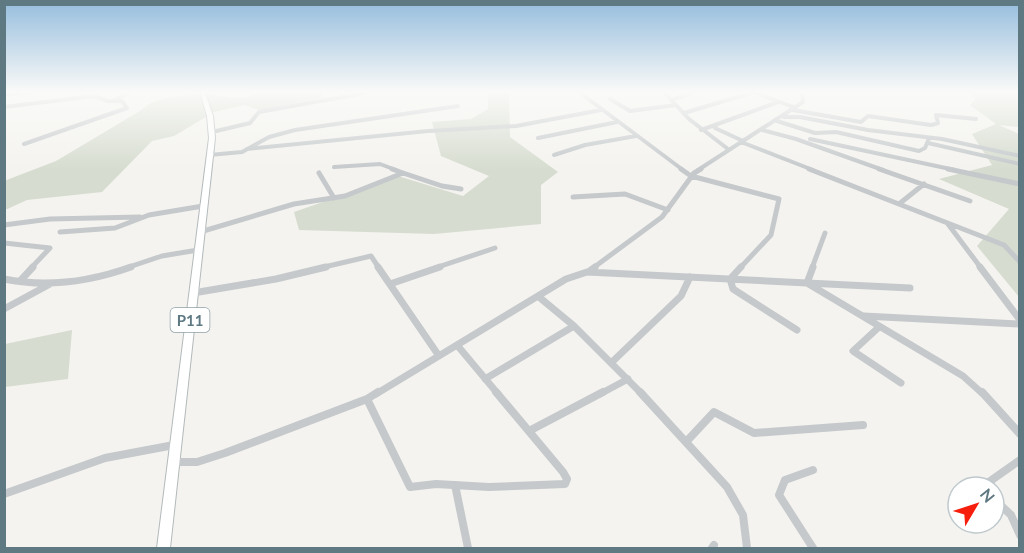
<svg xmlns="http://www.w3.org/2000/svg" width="1024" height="553" font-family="Lato,sans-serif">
  <rect width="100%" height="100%" fill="#f4f3ef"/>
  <path fill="#d6dccf" d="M261,92H323L322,98L259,110L245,105L214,112L174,136L152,141L102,192L27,200L5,210L4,181L56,161L140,111C156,94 192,94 215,95C233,97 243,101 261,92Z
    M488,92H509L510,137L558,172L541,185V224L434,234L299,230L294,212L398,176L463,196L489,176L441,156L432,122L471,119L488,109Z
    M967,92H1019V127L999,125L1019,134V297L977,246L1009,209L939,179L992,165L972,134L996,124L970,105L976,99Z
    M72,330L68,379L5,387V344Z"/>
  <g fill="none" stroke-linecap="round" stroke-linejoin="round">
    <g stroke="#b3b9bb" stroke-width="2">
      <path id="major" d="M200,92H205L213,116L215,138L170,548H157L209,138L207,116Z"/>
    </g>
    <path stroke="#c5c9cb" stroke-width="4" d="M579,92L683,170
      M664,92L689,119L728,149
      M4,95L31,92
      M610,99L630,111L676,105
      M115,100L129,92
      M671,100L695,92
      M4,107L94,96L108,101H122L127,108L24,144
      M793,110L861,122L868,116L931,125L938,123L936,115L976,119
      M684,113L754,92L796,108
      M784,117H800L868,130L942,139L1020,156
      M777,121L815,133L836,132L919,151L925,148L929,138
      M716,125L715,128L743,141
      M701,130L778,102
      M762,130L796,139L883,170
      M212,132L250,123L259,112L370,92
      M538,138L617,122
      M810,139L955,170
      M741,142L813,170
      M928,143L1020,164
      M247,149L428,131L516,126L601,110
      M209,155L242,152L269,137L295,130L458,106
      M554,155L585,145L636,136
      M334,167L380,164L396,170
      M698,170L803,102L802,92"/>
    <path stroke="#c5c9cb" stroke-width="5" d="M392,169L403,173
      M681,169L691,176L779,199L771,235L740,268
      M809,169L1004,245L1020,262
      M879,169L970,201
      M948,169L1020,184
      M319,173L334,198
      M573,197L625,194L668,210
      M899,204L924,184
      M948,224L981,268
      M4,225L50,219L140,217
      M60,232L115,228L149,215L203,206
      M200,232L294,204L345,196L403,173L442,186L461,189
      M4,243L50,248L31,268
      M126,268L162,256L198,250
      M320,268L371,256L379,268
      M435,268L495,248
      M593,268L662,217L694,173L701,169
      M812,268L825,233"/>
    <path stroke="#c5c9cb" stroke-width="7" d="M378,267L439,356
      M741,267L730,279L733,289L797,330
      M813,267L807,283L910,288
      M980,267L1020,320
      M588,272L595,267
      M4,279C48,288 89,282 131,267
      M20,281L33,267
      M390,284L440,267
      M193,293L276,279L326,267
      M539,297L574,326L642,394
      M4,309L50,284
      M864,316L1020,324
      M879,327L853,351L901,383
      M457,345L498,394
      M611,363L681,296L690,277
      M485,379L574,326
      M376,394L566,279L587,272L807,283L963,376L983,394
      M600,394L628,379"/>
    <path stroke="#c5c9cb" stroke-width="8" d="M640,392L727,487L743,515L747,548
      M982,392L1020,434
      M367,399L410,487L436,484L489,487L565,484L567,479L563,472L496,392
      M529,431L603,392
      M686,442L714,412L754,433L863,425
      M172,462H197L225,453L367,399L378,392
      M813,470L785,480L779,495L813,548
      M455,485L468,548
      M987,487L986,484L1020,460
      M4,494L105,458L174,445
      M994,499L1011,515L1020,535
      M712,548L714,545"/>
    <use href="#major" fill="#fff" fill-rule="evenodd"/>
  </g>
  <linearGradient id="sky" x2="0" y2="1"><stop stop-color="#95bddd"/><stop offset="0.54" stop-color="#fafaf8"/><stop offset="1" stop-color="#fafaf8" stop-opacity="0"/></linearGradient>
  <rect width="1024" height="170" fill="url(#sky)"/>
  <g text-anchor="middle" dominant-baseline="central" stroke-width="6" stroke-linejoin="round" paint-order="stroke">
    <rect fill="#fff" stroke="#8fa1a8" stroke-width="1.5" x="170.5" y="308" width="39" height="24" rx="4.5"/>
    <g font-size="15" font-weight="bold" fill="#5f7983">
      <text x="190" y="320">P11</text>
    </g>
  </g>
  <rect width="1024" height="553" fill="none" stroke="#5f7983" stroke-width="12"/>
  <g transform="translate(976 505) rotate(51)"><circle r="28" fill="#ffffff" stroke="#bfc9cd" stroke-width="1.5"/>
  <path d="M0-4.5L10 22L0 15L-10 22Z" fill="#f61f0d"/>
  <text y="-9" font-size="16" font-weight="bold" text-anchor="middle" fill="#5f7983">N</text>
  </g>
</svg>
